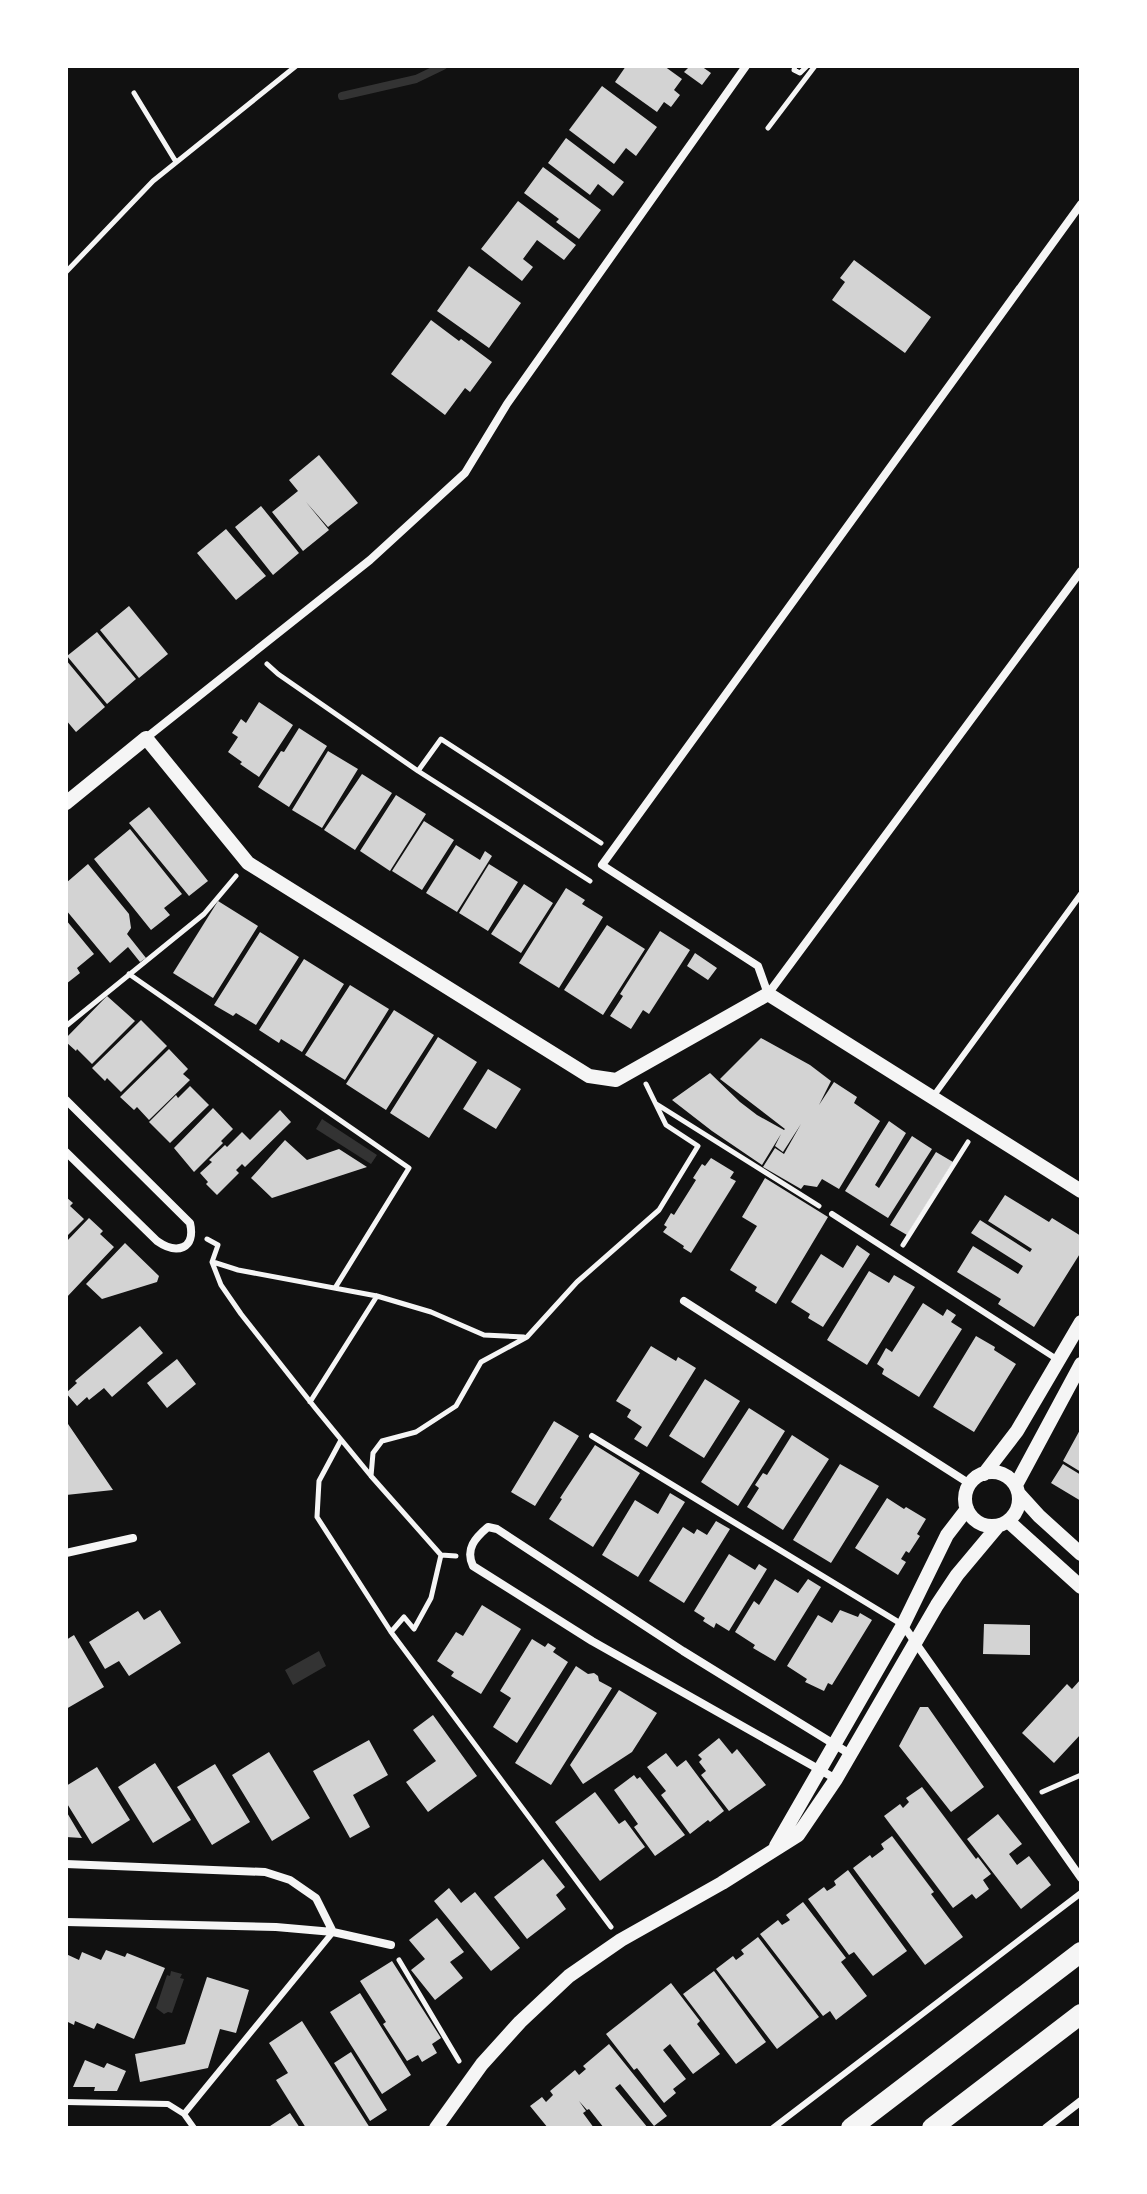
<svg xmlns="http://www.w3.org/2000/svg" width="1147" height="2194" font-family="'Source Sans 3',sans-serif">
  <rect width="100%" height="100%" fill="#111"/>
  <path fill="#333" d="M322,1119L377,1155L371,1164L316,1129Z
    M319,1651L326,1666L293,1685L285,1670Z
    M171,1971L182,1974L180,1978L184,1979L172,2013L168,2012L164,2014L156,2008L167,1975L170,1976Z"/>
  <g fill="none" stroke-linecap="round" stroke-linejoin="round">
    <path stroke="#333" stroke-width="8" d="M342,96L416,79L443,66"/>
  </g>
  <path fill="#d3d3d3" d="M626,66H664L682,79L674,90L680,95L671,107L664,102L657,112L615,82Z
    M685,66H701L711,73L702,85L684,72L688,68Z
    M602,86L657,127L636,156L626,148L614,164L569,130Z
    M566,138L624,182L613,196L598,184L590,195L548,163Z
    M543,167L601,210L579,239L556,222L559,219L524,193Z
    M518,201L576,245L564,260L537,240L523,259L533,267L522,281L481,249Z
    M854,260L931,317L905,353L832,300L845,282L840,278Z
    M469,266L521,303L489,348L437,311Z
    M431,320L459,341L461,339L492,362L470,392L465,388L445,415L391,374Z
    M319,455L358,503L328,527L306,502L329,530L303,551L272,512L298,491L289,480Z
    M261,506L299,553L273,575L235,527Z
    M226,529L266,576L236,600L197,553Z
    M129,606L168,654L139,678L100,630Z
    M97,632L136,679L107,704L67,656Z
    M66,660L105,707L76,732L66,720Z
    M259,702L293,725L259,777L240,764L242,762L228,752L238,737L232,733L241,719L246,723Z
    M299,728L327,746L289,807L258,787L281,751L284,752Z
    M328,751L358,769L322,828L292,810Z
    M362,774L392,793L355,850L324,830Z
    M396,795L426,814L390,871L360,851Z
    M149,807L208,881L189,896L129,823Z
    M424,821L454,840L422,890L392,871Z
    M130,829L182,894L164,908L170,915L151,930L94,859Z
    M456,845L480,860L485,851L492,856L457,912L426,893Z
    M88,864L129,914L131,928L127,934L146,958L140,962L128,947L110,963L66,910V883Z
    M489,864L518,882L488,931L459,913Z
    M524,884L553,903L521,953L491,934Z
    M566,888L585,900L582,904L603,917L559,988L519,963Z
    M218,901L258,926L213,998L173,973Z
    M66,920L94,954L77,968L80,973L66,984Z
    M607,925L645,949L603,1015L564,990Z
    M660,931L690,950L649,1014L643,1010L631,1029L610,1016L623,996L620,994Z
    M260,932L299,957L256,1025L236,1013L233,1016L214,1005Z
    M695,953L717,968L708,980L687,966Z
    M304,959L344,984L302,1052L281,1039L279,1043L259,1030Z
    M350,985L389,1009L345,1080L305,1055Z
    M107,996L135,1021L92,1064L77,1049L76,1051L66,1042V1038Z
    M394,1010L434,1035L386,1110L346,1084Z
    M141,1020L167,1046L121,1092L107,1078L105,1081L92,1068Z
    M438,1037L477,1062L429,1138L390,1113Z
    M761,1038L810,1065L831,1081L819,1105L834,1082L857,1097L854,1103L880,1121L839,1189L822,1179L817,1187L804,1185L801,1189L763,1167L775,1148L784,1154L801,1124L783,1152L775,1146L781,1134L762,1165L712,1131L672,1100L710,1073L740,1102L757,1115L784,1130L785,1129L720,1079Z
    M169,1049L188,1069L183,1074L190,1080L149,1120L137,1107L134,1110L120,1097Z
    M488,1069L521,1089L496,1129L463,1109Z
    M190,1086L209,1105L170,1143L149,1122L176,1095L178,1098Z
    M213,1108L233,1129L221,1141L223,1143L194,1172L174,1148Z
    M280,1110L291,1122L245,1167L242,1164L236,1170L239,1173L217,1195L206,1184L208,1182L200,1173L212,1162L209,1160L225,1145L227,1147L242,1132L250,1140Z
    M889,1121L906,1133L875,1185L879,1188L912,1136L932,1149L888,1218L845,1191Z
    M285,1140L307,1160L339,1149L367,1167L272,1198L251,1178Z
    M936,1152L953,1162L907,1235L890,1225Z
    M711,1158L734,1172L730,1178L736,1181L691,1253L683,1248L684,1246L663,1232L667,1227L664,1225L671,1213L674,1215L696,1180L693,1178L702,1164L705,1166Z
    M765,1178L828,1217L776,1304L755,1291L757,1287L730,1270L757,1226L742,1217Z
    M1005,1195L1049,1222L1052,1218L1081,1236V1252L1034,1327L998,1304L1001,1299L957,1272L973,1246L1018,1274L1023,1266L971,1233L980,1220L1030,1252L1032,1249L988,1221Z
    M66,1197L73,1203L70,1206L84,1219L66,1237Z
    M89,1218L103,1231L100,1234L114,1247L66,1298V1242Z
    M125,1243L159,1276L157,1282L102,1299L86,1284Z
    M857,1245L870,1254L823,1327L808,1318L810,1314L791,1302L821,1254L843,1268Z
    M869,1271L889,1283L894,1275L915,1287L867,1365L827,1340Z
    M923,1303L943,1316L947,1309L956,1315L951,1322L962,1329L919,1397L882,1374L884,1369L877,1364L886,1348L892,1352Z
    M140,1326L163,1353L112,1397L104,1388L89,1400L87,1397L77,1406L66,1393L77,1383L75,1381Z
    M976,1336L995,1347L994,1350L1016,1364L974,1432L933,1407Z
    M651,1346L676,1361L678,1357L696,1368L647,1447L634,1439L642,1427L627,1417L631,1410L616,1401Z
    M177,1359L196,1384L167,1408L147,1383Z
    M705,1379L740,1401L704,1458L669,1436Z
    M749,1408L785,1431L738,1506L701,1482Z
    M66,1421L113,1490L66,1495Z
    M554,1421L579,1436L535,1506L511,1492Z
    M1081,1428V1472L1063,1461Z
    M792,1435L829,1459L783,1530L747,1507L759,1488L755,1485L763,1473L767,1475Z
    M595,1445L640,1473L593,1547L549,1519L562,1499L560,1498Z
    M840,1464L879,1486L831,1563L793,1540Z
    M1063,1464L1081,1475V1501L1051,1483Z
    M670,1493L685,1502L638,1577L602,1555L635,1500L658,1514Z
    M887,1498L904,1509L906,1507L926,1519L917,1534L920,1536L909,1553L906,1551L901,1559L906,1562L898,1575L855,1548Z
    M716,1521L730,1529L684,1603L649,1581L683,1527L694,1534L697,1529L707,1535Z
    M729,1554L755,1570L759,1564L767,1569L729,1631L716,1623L714,1628L703,1621L705,1618L694,1611Z
    M775,1579L798,1593L808,1579L821,1587L775,1661L753,1648L755,1645L735,1632L754,1601L759,1605Z
    M482,1605L521,1629L481,1694L451,1676L454,1672L437,1661L456,1632L463,1636Z
    M160,1610L181,1643L129,1676L119,1661L105,1669L89,1642L138,1611L144,1620Z
    M840,1610L858,1617L860,1613L872,1620L832,1685L828,1683L824,1691L805,1682L807,1679L787,1666L818,1615L832,1623Z
    M984,1624L1030,1625V1655L983,1654Z
    M74,1635L104,1687L66,1709V1640Z
    M532,1639L545,1647L548,1643L556,1648L553,1652L568,1662L517,1743L493,1727L511,1698L500,1691Z
    M576,1666L588,1674L594,1673L598,1676L599,1681L612,1688L551,1785L515,1763Z
    M1081,1679V1734L1054,1763L1022,1733L1067,1684L1072,1689Z
    M619,1690L657,1713L632,1752L583,1784L570,1765Z
    M920,1707H928L984,1787L951,1812L899,1746Z
    M433,1715L477,1776L428,1812L406,1782L436,1761L413,1730Z
    M719,1738L732,1754L737,1749L766,1785L729,1811L701,1775L706,1771L699,1762L702,1759L698,1755Z
    M369,1740L388,1775L353,1795L370,1827L350,1838L313,1771Z
    M269,1752L310,1818L272,1841L232,1775Z
    M666,1753L677,1767L686,1760L724,1811L710,1822L708,1820L690,1834L661,1795L666,1791L647,1767Z
    M155,1763L191,1820L153,1843L118,1787Z
    M215,1764L250,1822L212,1845L177,1787Z
    M97,1767L130,1820L92,1844L66,1802V1786Z
    M634,1775L637,1779L640,1777L685,1835L655,1856L634,1827L638,1824L614,1790Z
    M922,1787L976,1859L978,1857L991,1874L983,1880L989,1889L976,1899L972,1894L953,1908L884,1816L900,1804L903,1808L909,1802L906,1798Z
    M595,1792L619,1824L625,1820L645,1847L600,1881L555,1822Z
    M66,1811L82,1838L66,1837Z
    M998,1814L1022,1844L1009,1854L1017,1865L1029,1856L1051,1885L1021,1909L967,1839Z
    M892,1836L934,1892L931,1894L963,1937L925,1965L853,1868L870,1855L872,1858L884,1849L881,1844Z
    M543,1859L565,1887L556,1895L566,1909L527,1939L494,1897Z
    M848,1870L907,1951L873,1976L854,1952L849,1955L808,1899L824,1887L827,1891L832,1888L836,1885L834,1881Z
    M449,1888L461,1903L475,1892L520,1948L491,1971L434,1901Z
    M803,1902L846,1958L841,1962L867,1996L836,2020L830,2011L823,2016L760,1934L778,1920L782,1925L787,1922L790,1920L786,1915Z
    M437,1918L464,1952L450,1962L463,1978L435,2000L411,1970L425,1959L409,1940Z
    M758,1937L819,2017L777,2049L716,1969L733,1956L736,1960L744,1954L741,1950Z
    M106,1950L125,1957L127,1953L165,1968L134,2039L97,2023L94,2029L75,2021L74,2025L66,2021V1954L79,1960L82,1952L101,1960Z
    M392,1961L441,2038L432,2044L437,2053L422,2062L418,2055L407,2061L383,2024L386,2022L360,1981Z
    M714,1971L766,2042L736,2064L683,1994Z
    M207,1977L249,1990L236,2033L220,2029L208,2068L140,2082L135,2054L185,2044Z
    M671,1983L700,2021L697,2024L720,2054L693,2074L670,2044L663,2050L686,2079L673,2089L676,2093L664,2103L637,2068L634,2070L606,2034Z
    M360,1993L411,2075L382,2094L330,2012Z
    M302,2021L370,2128H306L276,2080L288,2073L269,2043Z
    M609,2044L667,2116L654,2126L620,2084L615,2088L648,2128H604L589,2109L587,2110L579,2101L586,2111L583,2113L594,2128H548L530,2106L542,2097L546,2102L553,2095L550,2091L575,2070L579,2075L586,2069L583,2066Z
    M351,2052L387,2110L370,2121L334,2063Z
    M85,2060L104,2068L107,2063L126,2071L117,2091H94L95,2087H73Z
    M290,2113L300,2128H267Z"/>
  <g fill="none" stroke-linecap="round" stroke-linejoin="round">
    <path stroke="#f5f5f5" stroke-width="5" d="M795,66L794,70L800,73L807,66
      M134,93L176,162
      M768,128L815,66
      M66,272L153,181L296,66
      M267,664L278,674L418,771L590,881
      M418,771L441,739L601,843
      M129,974L409,1168L335,1288
      M66,1026L204,914L236,876
      M658,1105L819,1206
      M207,1239L218,1245L212,1262L221,1285L241,1314L316,1409L371,1476L441,1555L456,1556
      M903,1245L968,1142
      M213,1262L238,1270L377,1296L431,1312L484,1335L524,1337
      M310,1402L377,1296
      M341,1440L319,1481L317,1517L391,1632L611,1927
      M371,1476L373,1453L382,1441L416,1432L456,1406L481,1362L527,1337L577,1282L659,1210L698,1146L666,1125L646,1084
      M391,1632L404,1617L414,1629L431,1598L441,1555
      M1042,1792L1081,1775
      M399,1960L459,2061"/>
    <path stroke="#f5f5f5" stroke-width="6" d="M932,1098L1081,894
      M832,1214L1058,1360
      M592,1436L903,1625
      M66,2102L168,2104L184,2114L333,1932
      M184,2114L194,2128
      M773,2128L1081,1893"/>
    <path stroke="#f5f5f5" stroke-width="8" d="M146,738L370,560L465,473L507,404L746,66
      M768,994L758,966L602,865L1081,204
      M768,994L1081,571
      M66,1100L190,1223C196,1249 177,1255 157,1241L66,1152
      M684,1301L970,1484
      M66,1553L133,1538
      M903,1625L1081,1878
      M836,1779L592,1641L473,1566C465,1549 475,1538 488,1527L497,1529L683,1651L850,1754
      M66,1864L265,1872L290,1880L316,1898L333,1932
      M66,1922L276,1927L333,1932L391,1945
      M1046,2128L1081,2101"/>
    <path stroke="#f5f5f5" stroke-width="14" d="M66,803L146,738L248,863L589,1076L616,1080L768,994L1081,1191
      M965 1499a27 27 0 1 1 54 0a27 27 0 1 1-54 0Z
      M984,1474L1017,1431L1081,1322
      M1016,1485L1081,1364
      M1019,1494L1039,1516L1081,1554
      M1008,1521L1081,1587
      M776,1846L903,1625L947,1535L967,1509
      M436,2128L482,2064L520,2022L569,1976L621,1940L722,1883L798,1835L836,1779L937,1605L957,1575L998,1526"/>
    <path stroke="#f5f5f5" stroke-width="20" d="M851,2128L1081,1952
      M932,2128L1081,2014"/>
  </g>
  <rect width="1147" height="2194" fill="none" stroke="#ffffff" stroke-width="136"/>
</svg>
